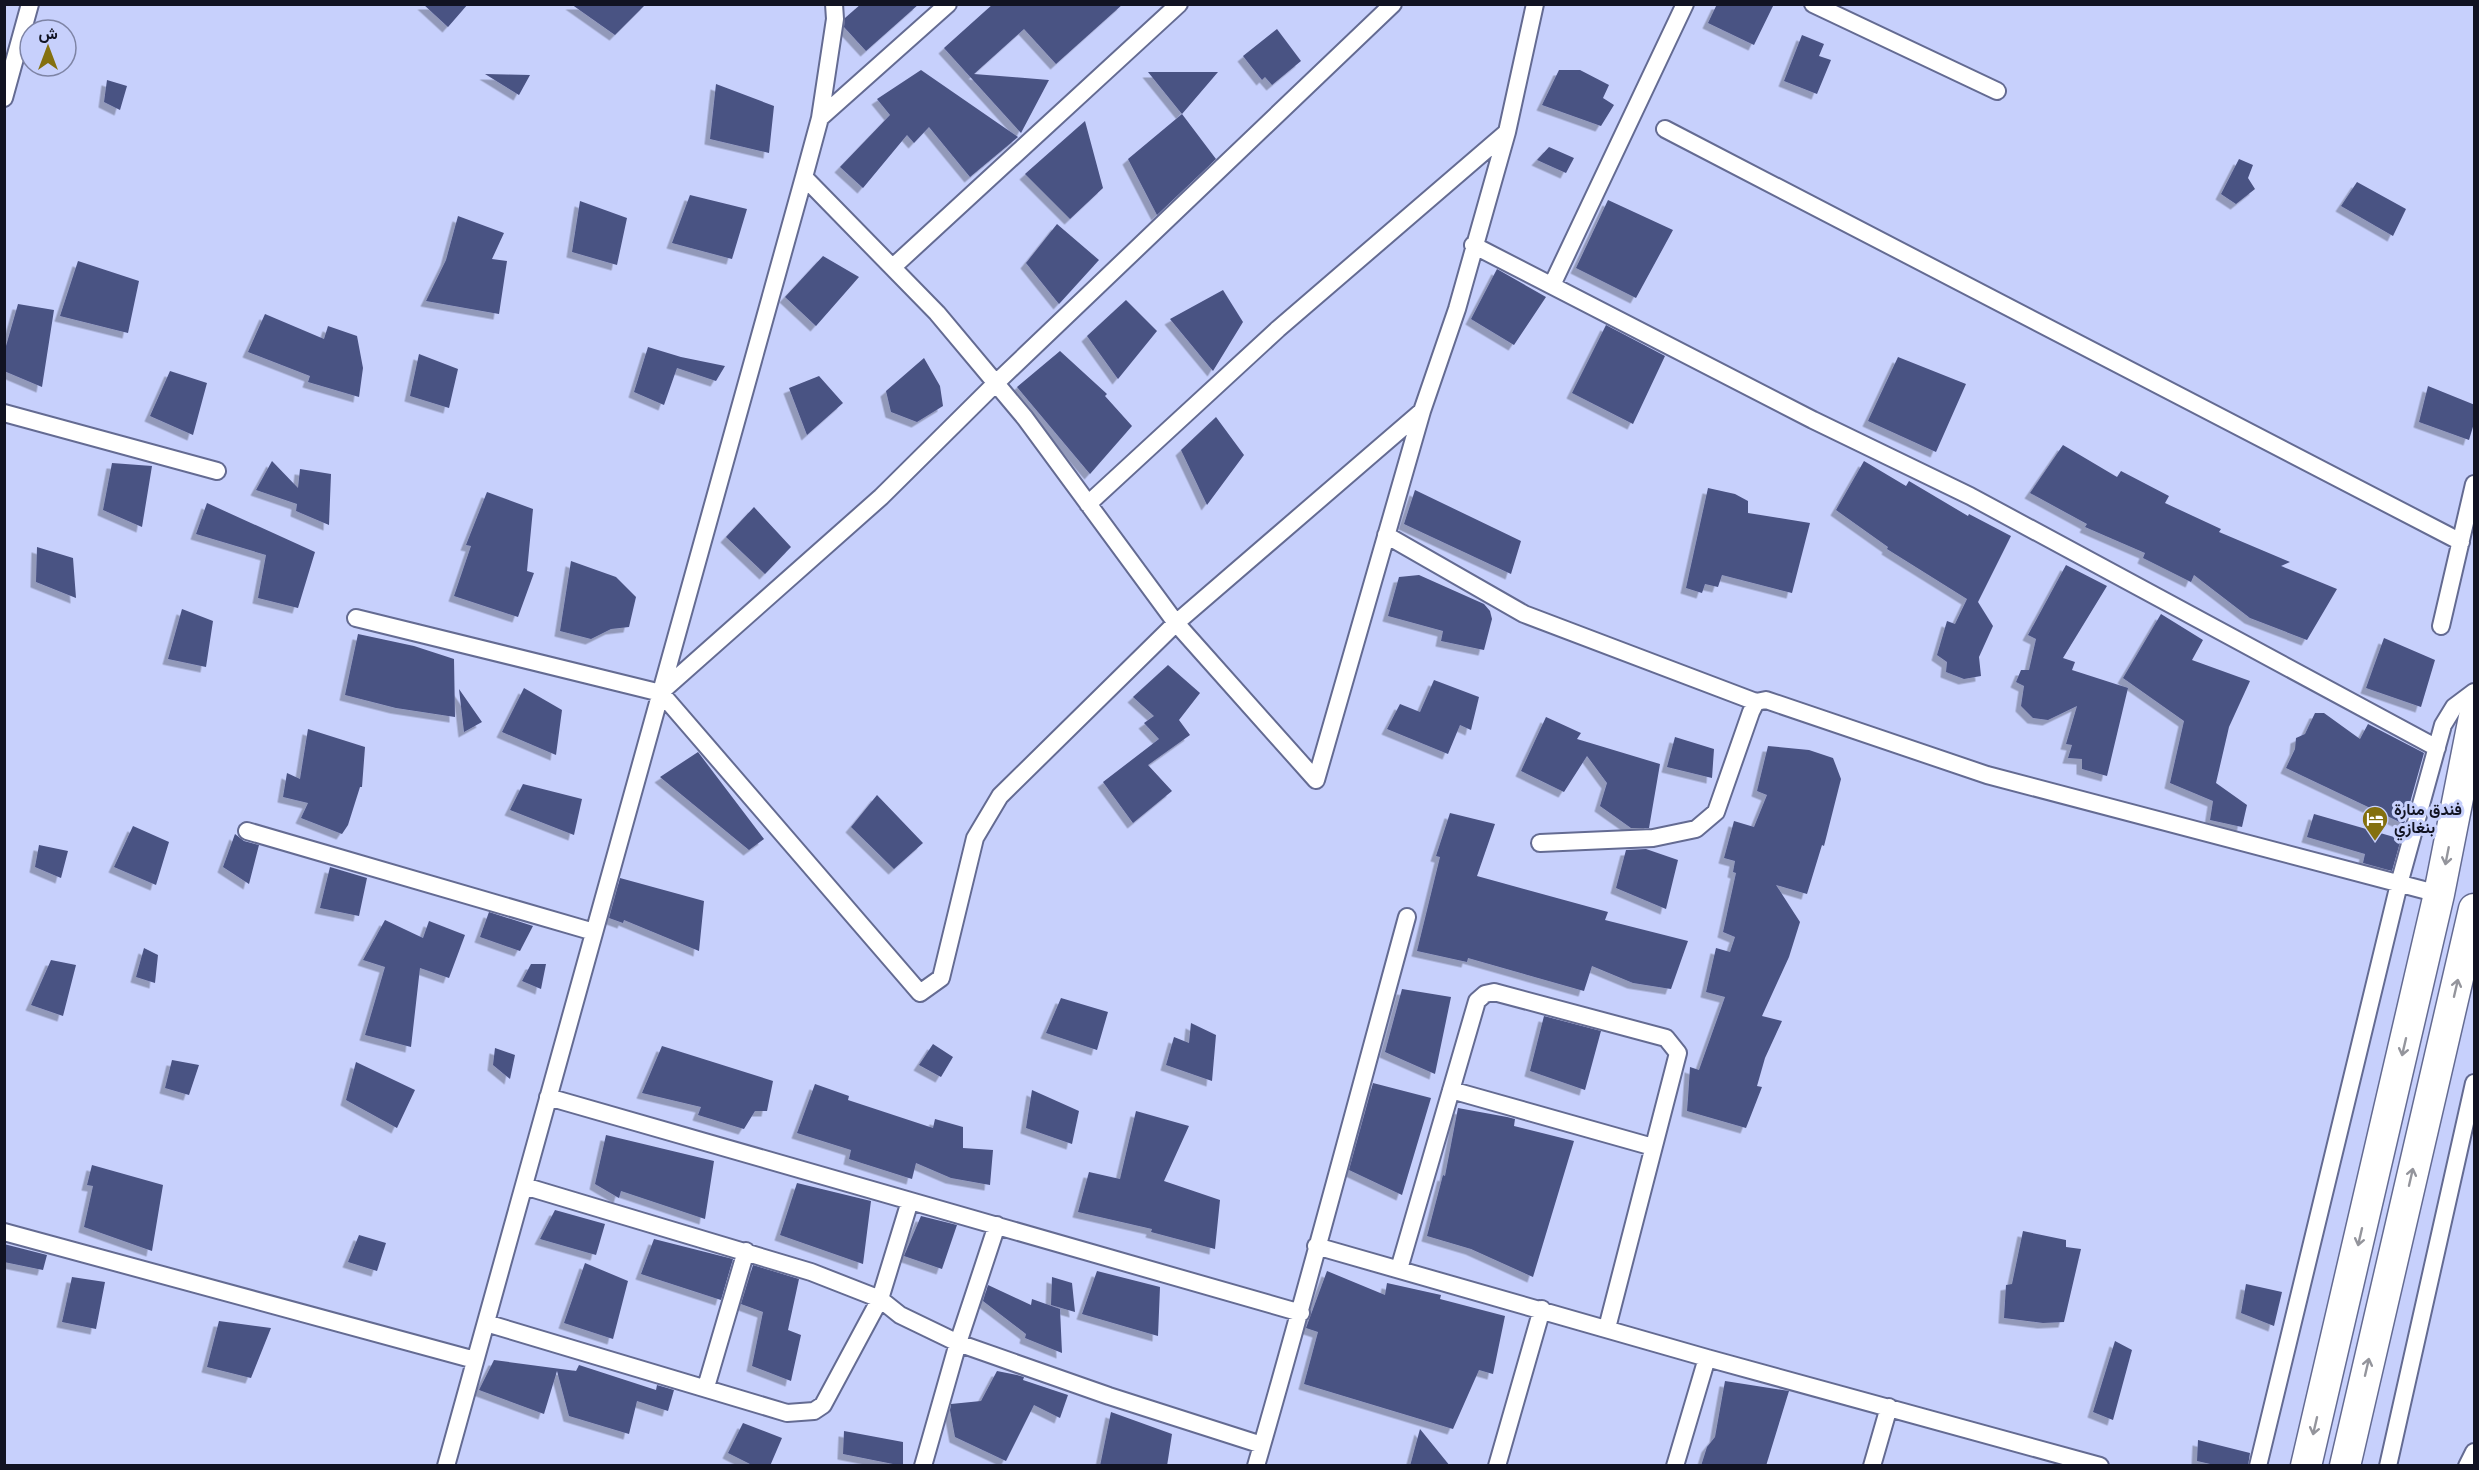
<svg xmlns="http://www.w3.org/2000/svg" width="2479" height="1470" font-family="'Nunito Sans',Vazirmatn,sans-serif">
  <defs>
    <filter id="shadow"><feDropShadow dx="-5.5" dy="5.5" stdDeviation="0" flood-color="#0004"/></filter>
  </defs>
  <rect width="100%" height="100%" fill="#c7d0fc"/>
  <path fill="#4a5283" filter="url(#shadow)" d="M423,4H468L448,27Z
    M571,4H646L615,35Z
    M861,4H919L866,51L844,27L845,18Z
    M993,4H1123L1056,64L1024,29L974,74L1049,80L1021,133L944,48Z
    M1717,4H1774L1754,45L1708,23Z
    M1277,29L1301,61L1272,85L1265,77L1262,80L1243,56Z
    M1802,35L1824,44L1819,56L1831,60L1817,94L1784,81Z
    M921,70L1018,137L970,177L929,127L914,143L907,135L863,188L840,167L890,115L877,99Z
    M1559,70H1580L1609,85L1603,98L1614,105L1601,126L1542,105Z
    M1148,72H1218L1182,114Z
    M485,74L530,75L519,95Z
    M107,80L127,86L120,110L104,102Z
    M716,84L774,106L769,153L710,139Z
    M1182,114L1216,159L1157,215L1128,159Z
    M1085,121L1103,188L1070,219L1025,174Z
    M1549,147L1574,158L1566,173L1537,160Z
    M2239,159L2253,165L2248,178L2255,189L2236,204L2221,194Z
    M2357,182L2406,209L2393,236L2341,206Z
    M690,195L747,209L732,259L672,243Z
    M1608,200L1673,230L1636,298L1576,268Z
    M580,201L627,218L617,265L572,252Z
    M458,216L504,233L492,259L507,261L499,314L426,301L446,260Z
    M1057,224L1099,260L1059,304L1026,263Z
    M823,256L859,277L816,326L785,297Z
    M78,261L139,281L128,333L60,316Z
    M1497,269L1546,297L1514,345L1471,319Z
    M1223,290L1243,322L1213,371L1170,319Z
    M1126,300L1157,331L1118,379L1087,336Z
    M18,304L54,310L42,387L4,371V353Z
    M265,314L324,339L328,326L357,336L363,368L359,397L308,382L310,376L248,352Z
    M1606,325L1665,356L1633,424L1572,393Z
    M648,347L681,357L725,366L716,381L677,368L664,405L634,392Z
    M1060,351L1107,394L1105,396L1132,426L1090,474L1017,387Z
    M419,354L458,369L449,408L410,396Z
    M1898,357L1966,384L1936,452L1868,421Z
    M924,358L940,386L943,406L917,422L891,412L886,391Z
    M170,371L207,383L193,435L150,416Z
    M819,376L843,403L807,435L789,388Z
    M2428,386L2475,405V420L2469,440L2419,422Z
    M1216,417L1244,455L1207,505L1181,450Z
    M2063,445L2117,477L2121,471L2169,496L2165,503L2221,529L2219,532L2290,562L2281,566L2337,589L2307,640L2250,618L2194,575L2191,582L2143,558L2145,553L2085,527L2087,524L2030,493Z
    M272,461L298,488L300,469L331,474L329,525L296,511L297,504L256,490Z
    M1864,461L1906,486L1909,481L1968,516L1969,514L2011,536L1978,602L1993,626L1979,657L1981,676L1964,679L1946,672L1947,662L1937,655L1947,621L1955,624L1967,599L1887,549L1888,547L1836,510Z
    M112,463L152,466L142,527L103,510Z
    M1708,488L1735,494L1748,501V513L1810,523L1792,593L1722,575L1718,587L1705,584L1702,593L1686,588Z
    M1415,490L1521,541L1511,574L1404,524Z
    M487,492L533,509L527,571L534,573L518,617L454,596L471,546L466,545Z
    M207,503L315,552L298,608L258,598L266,555L196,534Z
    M754,507L791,547L765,574L726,537Z
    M37,547L73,558L76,598L36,582Z
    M571,561L616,577L636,597L629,627L611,629L591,639L560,631Z
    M2066,565L2107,586L2063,658L2075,662L2072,670L2128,688L2107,776L2082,769V759L2068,758L2072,745L2066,744L2077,706L2048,720L2033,718L2021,706L2024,686L2016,682L2021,670H2029L2036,639L2028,635Z
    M1419,575L1484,604L1490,611L1492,619L1484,650L1441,641L1443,631L1388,616L1399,577Z
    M182,609L213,621L206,667L168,659Z
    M2161,614L2203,640L2192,660L2250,681L2229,727L2216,783L2247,805L2242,827L2210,820L2213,801L2170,783L2184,721L2123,678Z
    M358,634L414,646L454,659L455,717L396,708L345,695Z
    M2384,638L2435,660L2421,707L2366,688Z
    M1168,665L1200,693L1179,720L1190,735L1148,765L1172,791L1133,823L1103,782L1159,739L1144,723L1154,716L1133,697Z
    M1434,680L1479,697L1471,730L1460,725L1448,754L1387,729L1400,704L1420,712Z
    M524,688L562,710L556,755L502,732Z
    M459,689L482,722L464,732Z
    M2315,713H2324L2360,739L2368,724L2424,753L2404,824L2286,768L2295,749L2296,738L2305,734Z
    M1546,717L1581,733L1577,739L1660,764L1649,828H1631L1600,806L1607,783L1587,756L1564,792L1521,771Z
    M308,729L365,747L362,787H360L348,825L342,834L301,818L308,803L283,797L287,773L300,779Z
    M1675,737L1714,749L1712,778L1667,767Z
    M1768,746L1809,750L1833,758L1841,779L1824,846L1822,845L1807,894L1776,885L1800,922L1789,957L1762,1016L1782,1021L1765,1058L1757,1086L1762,1087L1746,1128L1687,1111L1688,1098L1690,1067L1699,1070L1725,997L1706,992L1716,948L1730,952L1735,937L1723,932L1736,873L1733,872L1735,861L1724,858L1734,821L1754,827L1767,795L1757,791Z
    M698,752L764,839L749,850L660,777Z
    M523,784L582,799L574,835L510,810Z
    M877,795L923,843L894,869L851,827Z
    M1450,813L1495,824L1477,876L1608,912L1605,920L1688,941L1671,989L1633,983L1592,966L1584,991L1468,958L1467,962L1417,951L1440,857L1436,856Z
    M2314,814L2401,839L2392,871L2363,863L2365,854L2307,837Z
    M133,826L169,842L156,885L114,867Z
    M235,834L244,841L259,845L249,884L223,867Z
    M39,845L68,851L61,878L35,867Z
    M1646,849L1678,860L1666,909L1616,888L1626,850Z
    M330,867L367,878L359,916L320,908Z
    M620,878L704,901L699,951L624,920L623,923L609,918Z
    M489,912L533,926L520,951L480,937Z
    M385,920L423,938L429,921L465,935L449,978L420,968L411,1047L365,1035L385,967L363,960Z
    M144,948L158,955L155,983L136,977Z
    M51,960L76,965L63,1016L31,1005Z
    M531,964H546L541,989L522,981Z
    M1402,989L1451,997L1435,1074L1385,1052Z
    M1061,998L1108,1012L1097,1050L1046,1033Z
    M1544,1016L1601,1031L1585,1090L1530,1071Z
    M1191,1023L1216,1035L1212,1081L1166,1065L1174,1037L1189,1043Z
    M933,1044L953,1057L941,1077L919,1065Z
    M662,1046L773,1081L767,1111H755L744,1129L698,1115L701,1107L642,1093Z
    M495,1048L515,1055L510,1079L493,1065Z
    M172,1060L199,1065L189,1095L165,1088Z
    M356,1062L415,1090L397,1128L346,1100Z
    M1373,1083L1431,1098L1402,1195L1349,1170Z
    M815,1084L849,1096L848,1100L933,1128L935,1119L963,1127V1148L993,1150L990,1185L951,1178L916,1163L912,1179L849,1159L851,1150L797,1133Z
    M1032,1090L1079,1111L1072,1144L1026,1128Z
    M1458,1108L1507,1117L1515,1119L1514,1126L1574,1141L1533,1277L1471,1249L1427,1236L1443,1175L1445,1176Z
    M1136,1111L1189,1126L1164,1181L1220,1200L1215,1249L1151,1232L1152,1229L1078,1212L1089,1172L1120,1179Z
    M606,1135L714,1161L705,1219L621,1191L619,1198L595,1184Z
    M92,1165L163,1185L152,1251L84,1227L93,1186L87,1185Z
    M797,1183L871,1201L863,1264L780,1235Z
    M555,1210L605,1224L596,1255L540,1239Z
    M921,1216L957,1225L942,1269L904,1256Z
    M2023,1231L2066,1240V1247L2081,1249L2064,1322L2043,1323L2004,1318L2006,1285L2012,1284Z
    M359,1235L386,1243L377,1271L348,1262Z
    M654,1239L733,1259L721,1300L641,1274Z
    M4,1244L47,1255L43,1270L4,1262Z
    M585,1263L628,1281L613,1339L564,1323Z
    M753,1265L799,1279L788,1330L801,1335L791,1381L752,1366L763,1312L741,1304Z
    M1097,1271L1160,1287L1158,1336L1082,1314Z
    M1327,1271L1385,1295L1387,1283L1441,1295L1440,1299L1505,1316L1493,1374L1479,1370L1453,1429L1304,1384L1318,1332L1306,1328Z
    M72,1277L105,1282L96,1329L62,1322Z
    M1052,1277L1072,1283L1075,1312L1051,1305Z
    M2246,1284L2282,1292L2274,1326L2241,1313Z
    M988,1285L1031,1305L1032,1299L1060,1309L1062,1353L1025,1338L1026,1334L983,1301Z
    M219,1321L271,1328L251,1378L207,1367Z
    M2115,1341L2132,1350L2113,1420L2093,1412Z
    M494,1360L576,1371L579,1365L656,1390L657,1385L674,1390L668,1411L637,1401L629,1434L569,1416L557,1371L544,1414L479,1390Z
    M997,1371L1017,1375L1024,1377L1023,1380L1068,1395L1060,1418L1034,1405L1006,1461L955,1437L950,1410L951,1404L981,1401Z
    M1725,1381L1789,1391L1766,1466H1701L1707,1447L1715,1437Z
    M1111,1412L1172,1434L1167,1466H1100Z
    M743,1423L782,1438L770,1466H754L728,1453Z
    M1420,1429L1450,1466H1410Z
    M844,1431L903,1442V1466L843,1454Z
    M2198,1440L2250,1453L2248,1466H2219L2197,1461Z"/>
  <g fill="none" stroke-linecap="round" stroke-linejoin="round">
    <g stroke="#646b92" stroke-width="20">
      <path id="street" d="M1813,4L1997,91
        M4,98L30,4
        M820,118L948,4
        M1665,129L2461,542
        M804,177L937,313L1025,418L1176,623L1316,780
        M1473,245L1813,420L1970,496L2437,748
        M894,266L1179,4
        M1552,285L1685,4
        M4,413L217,471
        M1088,504L1278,329L1507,132
        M1386,535L1524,614L1756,702
        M356,618L661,693L920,993L941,978L975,838L1000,796L1176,623L1422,411
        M2441,626L2474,484
        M661,692L881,497L996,383L1393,4
        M1316,780L1422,411L1457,309L1507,132L1535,4
        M247,831L594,932
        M1540,843L1653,838L1696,829L1716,812L1751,712L1756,702L1766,700L1987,775L2439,894
        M1451,1090L1653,1147
        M548,1097L1301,1313
        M524,1186L811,1272L880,1299L900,1315L958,1343L1109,1396L1262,1445
        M4,1232L475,1360
        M1316,1246L1707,1358L2100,1466
        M1399,1269L1477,1001L1485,994L1494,992L1666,1038L1678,1053L1607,1328
        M486,1323L787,1413L814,1411L823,1405L880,1299L910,1201
        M706,1387L746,1251
        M446,1466L804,177L820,118L835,19L834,4
        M923,1466L958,1343L997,1225
        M1256,1466C1309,1283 1357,1100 1407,917
        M1497,1466L1542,1309
        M1675,1466L1707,1358
        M1872,1466L1889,1407
        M2258,1466L2399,884L2443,725L2454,707L2474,692
        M2388,1466L2474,1083
        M2467,1466L2474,1452"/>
    </g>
    <g stroke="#646b92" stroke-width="33">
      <path id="highway" d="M2306,1466L2439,894L2474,717
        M2345,1466L2474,909"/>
    </g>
    <use href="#street" stroke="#fff" stroke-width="16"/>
    <use href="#highway" stroke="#fff" stroke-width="30"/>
  </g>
  <defs><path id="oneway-shaft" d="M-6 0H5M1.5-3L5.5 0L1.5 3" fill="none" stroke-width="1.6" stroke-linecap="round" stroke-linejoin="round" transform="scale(1.5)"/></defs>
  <g stroke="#94959c">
    <use href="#oneway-shaft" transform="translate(2447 856) rotate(101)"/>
    <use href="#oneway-shaft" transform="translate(2456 988) rotate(-77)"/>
    <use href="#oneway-shaft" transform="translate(2404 1047) rotate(103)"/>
    <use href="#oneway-shaft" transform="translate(2411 1177) rotate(-77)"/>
    <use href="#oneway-shaft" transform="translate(2360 1237) rotate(103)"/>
    <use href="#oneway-shaft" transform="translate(2367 1367) rotate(-77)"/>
    <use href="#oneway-shaft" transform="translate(2315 1426) rotate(103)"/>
  </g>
  <defs>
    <g id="hotel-pin" transform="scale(1.35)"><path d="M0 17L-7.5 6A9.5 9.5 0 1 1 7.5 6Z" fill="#84700f" stroke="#c7d0fc"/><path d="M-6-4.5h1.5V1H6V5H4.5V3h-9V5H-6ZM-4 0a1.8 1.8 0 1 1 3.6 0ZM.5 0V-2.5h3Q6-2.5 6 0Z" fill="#fff"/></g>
  </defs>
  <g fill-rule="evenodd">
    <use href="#hotel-pin" x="2375" y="819"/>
  </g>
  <g text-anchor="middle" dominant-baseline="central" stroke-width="6" stroke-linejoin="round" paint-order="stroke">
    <g font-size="16" font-weight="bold" fill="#111322" stroke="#c7d0fc" text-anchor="start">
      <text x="2394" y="810">فندق منارة<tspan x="2394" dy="18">بنغازي</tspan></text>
    </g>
  </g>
  <rect width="2479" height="1470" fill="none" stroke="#111322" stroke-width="12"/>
  <g transform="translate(48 48)"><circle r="28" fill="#c7d0fc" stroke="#7e84a5" stroke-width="1.5"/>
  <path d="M0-4.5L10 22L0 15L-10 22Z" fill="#84700f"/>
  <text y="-9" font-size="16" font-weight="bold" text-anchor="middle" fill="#111322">ش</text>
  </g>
</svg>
